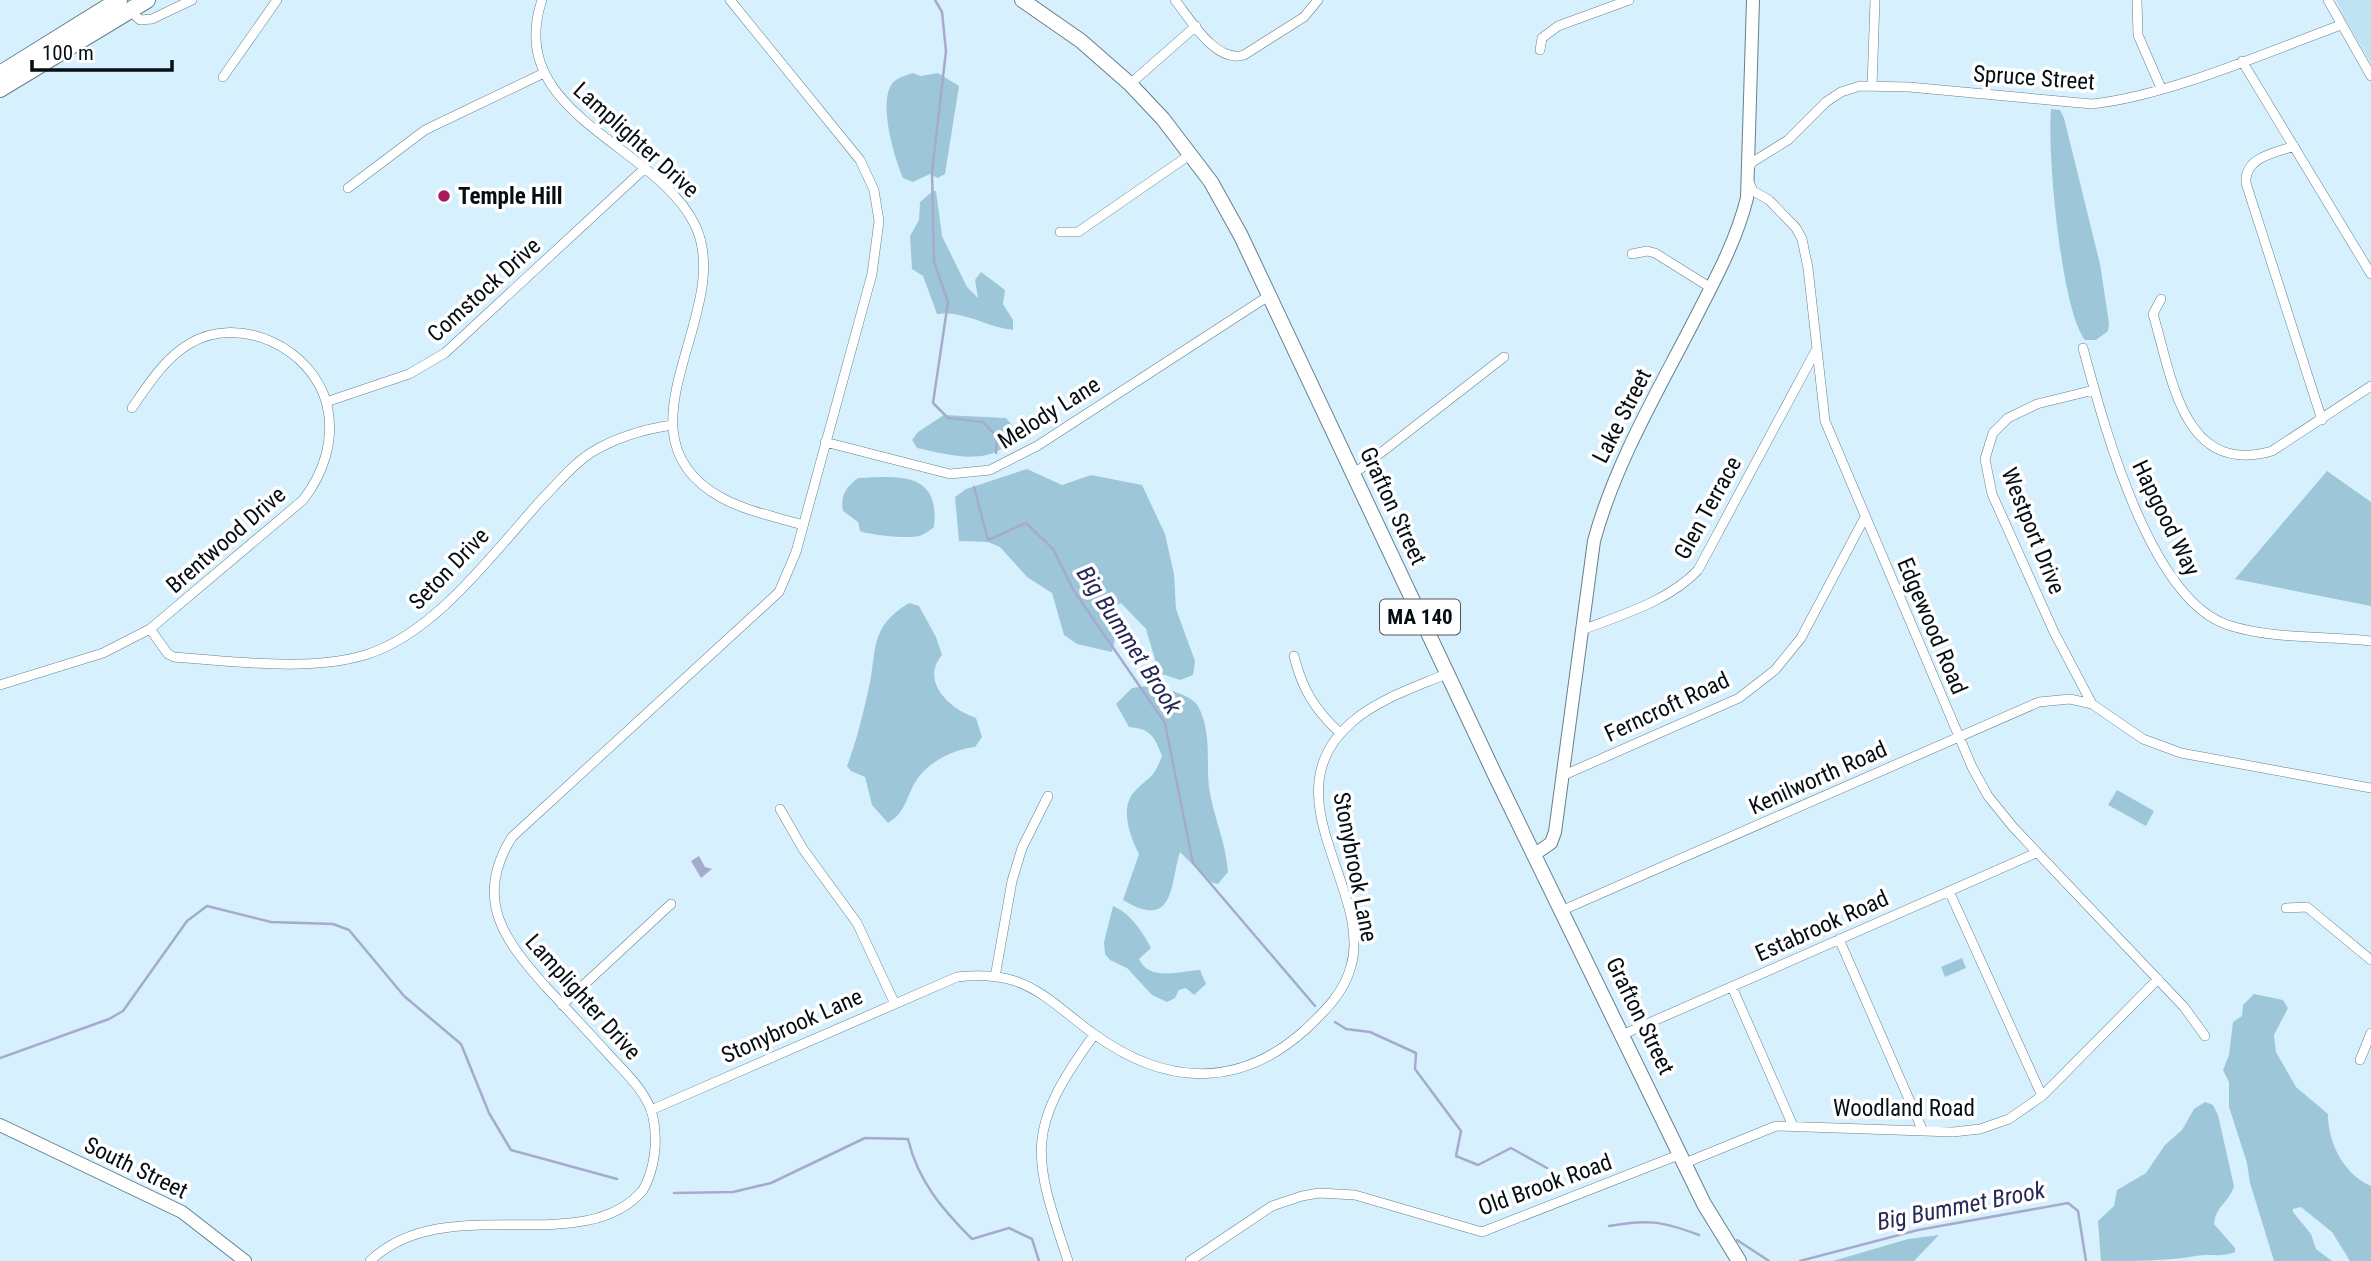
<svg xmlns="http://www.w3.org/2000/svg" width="2371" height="1261" font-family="'Roboto Condensed',sans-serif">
  <rect width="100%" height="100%" fill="#d6f1fd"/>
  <path fill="#c0e3f2" d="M2336,0H2371V63L2343,16Z"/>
  <path fill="#9dc7d9" d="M913,73L921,76L938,73L959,86L945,174L938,178L930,174L913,182L903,178C894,157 880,109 890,87C894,78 904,76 913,73Z
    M2051,109L2060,110L2064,118L2100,264L2109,323L2108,331L2096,340H2085C2061,310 2047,151 2051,109Z
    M933,191H936L942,236L967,287L978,298L975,280L981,272L1005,290L1003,304L1013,320V330C987,327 963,310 937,314L923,276L912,269L910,236L919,220L920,202Z
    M944,415L1006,418L1016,430C1000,470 949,455 917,448L912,440L918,432Z
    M1027,469L1062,485L1091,475L1142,485L1165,534L1174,574L1176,609L1195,661L1193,675L1180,680L1159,673L1146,629L1121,603L1111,608L1115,639L1112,652L1077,644L1064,635L1052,593L1027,577L1000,547L988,542L959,541L955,497L966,489Z
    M2327,471L2371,502V606L2235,579Z
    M858,478C901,476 940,472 934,527C930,530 924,535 919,536C906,539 871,535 860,531L858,522L843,511C840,496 846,487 858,478Z
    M909,603L919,606L936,637L942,655C920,681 949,709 976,718L982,737L975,747C955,749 930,761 918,778C906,795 907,812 888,823L872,805L865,777L851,771L847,766C857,740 863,714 869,687C877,650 869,627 909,603Z
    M1154,685C1167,690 1190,694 1198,706C1212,732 1206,760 1209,787C1213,816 1226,842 1228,872L1218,884L1210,882L1180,852C1170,882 1176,932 1123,900L1139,854C1130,837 1119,807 1135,791C1151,775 1153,779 1162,756C1154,736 1151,729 1129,727L1116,704L1132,688Z
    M2117,790L2154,811L2146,826L2108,805Z
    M1113,906C1130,913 1143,932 1151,948L1139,959C1150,982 1179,971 1200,970L1206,984L1194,995L1186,988L1179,990L1175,998L1167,1002L1152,995L1127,968L1110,960L1105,954L1104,942Z
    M1962,958L1966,968L1945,977L1941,967Z
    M2254,994L2283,1000L2288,1008L2274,1035L2276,1052L2296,1087L2328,1114C2328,1142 2343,1174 2371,1186V1261H2350L2332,1232L2301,1207L2293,1209V1212L2311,1234L2316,1249L2332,1261H2274L2250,1183L2247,1163L2229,1107V1082L2223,1070L2229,1055L2233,1022L2242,1016L2243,1005Z
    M2205,1102L2213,1105L2218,1115L2234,1186C2229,1203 2216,1205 2214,1224L2235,1248V1252C2221,1258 2210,1253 2196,1256C2165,1261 2134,1261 2101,1261L2098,1221L2114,1206L2117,1190L2146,1173L2165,1145L2182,1130L2194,1109Z
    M1939,1235L1914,1261H1833L1908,1239Z"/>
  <path fill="#a6abce" d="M699,856L705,867L712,869L701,878L691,861Z"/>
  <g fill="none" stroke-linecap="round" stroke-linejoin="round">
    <path stroke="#a6abce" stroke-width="2.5" d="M935,0L942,12L946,51L932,172L934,262L948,302L933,403L948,418L983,422L997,437L996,453
      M974,487L988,540L1026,523L1053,549L1074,591L1165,723L1193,863L1315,1006
      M1335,1022L1346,1029L1370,1032L1416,1053L1415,1069L1461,1131L1456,1156L1478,1165L1511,1148L1547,1168
      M0,1058L109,1019L123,1011L187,921L207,906L271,922L333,924L349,930L404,996L461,1044L489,1113L511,1150L617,1179
      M674,1193L733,1192L771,1183L865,1138L908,1139C918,1181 942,1209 972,1239L1009,1228L1032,1239L1039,1261
      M1609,1226C1647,1219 1662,1221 1699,1235
      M1737,1240L1769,1261
      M1800,1261L1918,1230L2068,1203L2078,1211L2086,1261"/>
    <g stroke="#67808a" stroke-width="10">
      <path id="street" d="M542,0C503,114 656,144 695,225C737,312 606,435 722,498C746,511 776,517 803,525
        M1175,0C1190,19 1216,64 1244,55L1304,17L1318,0
        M2137,0L2138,35L2161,88
        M2328,0L2371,76
        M130,11L140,20L152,19L192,0
        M1540,50L1542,38L1558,26L1629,0
        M2242,61L2371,274
        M223,77L277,0
        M1130,84L1196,26
        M1872,86L1875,0
        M2294,146C2275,153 2244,157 2246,183L2322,420
        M1749,169L1751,163L1788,140L1826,102L1841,92L1860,86L1909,87L2092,104C2168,96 2267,52 2341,25
        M1749,182L1753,191L1769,200L1796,228L1802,239L1808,268L1825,421L1972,767L1988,796L2013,827L2184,1007L2205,1036
        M348,188L425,130L544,73
        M1060,232H1078L1191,154
        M1632,254L1647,251L1655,253L1711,288
        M2161,299L2153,314C2172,376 2182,477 2272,451L2371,386
        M2083,348C2103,422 2149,599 2228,625C2274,640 2323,635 2371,641
        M326,402L409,374L445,353L644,169
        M825,442L950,474L990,470L1037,446L1270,295
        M1351,472L1360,469L1504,357
        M150,629L168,654L174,657C232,661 309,672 365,655C435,634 494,552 542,499C558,483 573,464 592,452C617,437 645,429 672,425
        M1582,630C1621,615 1669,601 1698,570L1815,352
        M1294,656C1302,689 1315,710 1340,733
        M0,685L103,653L150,629L303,500C324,473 335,439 327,405C313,348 239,313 189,344C164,359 148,385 132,408
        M2092,704L2054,632L1992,494L1985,459L1993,433L2008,418L2037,404L2094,390
        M1562,776L1739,698L1775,670L1801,638L1865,517
        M780,809L803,849L857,923L894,1002
        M1949,891L2042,1096
        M2286,908L2307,907L2371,960
        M1563,910L2039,702L2070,699L2092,704L2143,739L2181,753L2371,788
        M1839,939L1922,1129
        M995,977L1012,881L1022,848L1048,796
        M1732,987L1793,1126
        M562,1005L671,904
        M1624,1034L2036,853
        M2360,1060L2371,1033
        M651,1110L957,977C976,975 996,975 1015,981C1045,991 1068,1016 1094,1034C1164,1085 1238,1090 1305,1030C1325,1011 1344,993 1351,966C1373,890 1267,795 1352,722C1378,699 1416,687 1446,674
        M1685,1163L1776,1126L1953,1132L1980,1129L2009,1119L2042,1096L2158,979
        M370,1261C446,1188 583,1261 643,1190C655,1169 658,1140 653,1117C648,1094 627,1074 611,1057C590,1034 568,1010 546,987C504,940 473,899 512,837L779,592L796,552L872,274L879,221L874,190L860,160L730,0
        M1068,1261C1032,1153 1025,1130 1094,1035
        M1190,1261L1272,1206L1302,1196L1319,1193L1355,1195L1482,1232L1681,1154"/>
    </g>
    <g stroke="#67808a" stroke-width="14">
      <path id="secondary" d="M1535,854L1551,843L1555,832L1594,541C1616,460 1661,386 1699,311C1718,274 1737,238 1747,198L1753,0
        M0,1125L182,1212L245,1261"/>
    </g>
    <g stroke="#67808a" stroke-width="16">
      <path id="primary" d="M1022,0L1081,41L1130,84L1163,119L1211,182L1241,236L1496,777L1704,1204L1739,1261"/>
    </g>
    <g stroke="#67808a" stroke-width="18">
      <path id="highway" d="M0,74L119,0
        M0,89L147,0"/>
    </g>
    <use href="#street" stroke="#fff" stroke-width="9"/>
    <use href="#secondary" stroke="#fff" stroke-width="12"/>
    <use href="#primary" stroke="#fff" stroke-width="14"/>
    <use href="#highway" stroke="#fff" stroke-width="16"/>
  </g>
  <circle fill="#a81a5b" stroke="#fff" stroke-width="2.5" cx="444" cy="196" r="7"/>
  <g text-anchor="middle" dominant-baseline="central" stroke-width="7" stroke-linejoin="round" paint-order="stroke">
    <rect fill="#fff" stroke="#505659" stroke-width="2" x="1380" y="599.5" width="80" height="35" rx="5"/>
    <g font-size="21" font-weight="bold" fill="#050e12">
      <text x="1420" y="617">MA 140</text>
    </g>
    <g font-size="23" fill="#050e12" stroke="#fff">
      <text transform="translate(2034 78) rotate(4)">Spruce Street</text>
      <text transform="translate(636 140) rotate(42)">Lamplighter Drive</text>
      <text transform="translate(484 290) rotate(-42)">Comstock Drive</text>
      <text transform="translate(1049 413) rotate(-32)">Melody Lane</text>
      <text transform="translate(1622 416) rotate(-63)">Lake Street</text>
      <text transform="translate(1393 506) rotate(65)">Grafton Street</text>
      <text transform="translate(1708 508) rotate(-61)">Glen Terrace</text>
      <text transform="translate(2166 518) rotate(64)">Hapgood Way</text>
      <text transform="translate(2033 531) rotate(68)">Westport Drive</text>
      <text transform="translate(226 540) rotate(-41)">Brentwood Drive</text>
      <text transform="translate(449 569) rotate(-46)">Seton Drive</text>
      <text transform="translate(1932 626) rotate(67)">Edgewood Road</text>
      <text transform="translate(1667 707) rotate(-25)">Ferncroft Road</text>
      <text transform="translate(1818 778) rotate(-24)">Kenilworth Road</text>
      <text transform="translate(1355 867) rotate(79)">Stonybrook Lane</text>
      <text transform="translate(1822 926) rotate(-24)">Estabrook Road</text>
      <text transform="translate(583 997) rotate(48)">Lamplighter Drive</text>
      <text transform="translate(1640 1016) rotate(64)">Grafton Street</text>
      <text transform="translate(792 1026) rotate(-24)">Stonybrook Lane</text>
      <text x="1904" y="1108">Woodland Road</text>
      <text transform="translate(136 1168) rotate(26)">South Street</text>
      <text transform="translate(1545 1185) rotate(-20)">Old Brook Road</text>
    </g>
    <g font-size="23" font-weight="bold" fill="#050e12" stroke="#fff" text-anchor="start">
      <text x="458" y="196">Temple Hill</text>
    </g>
    <g font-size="24" font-style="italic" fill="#262855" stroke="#fff">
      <text transform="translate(1129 640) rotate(57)">Big Bummet Brook</text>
      <text transform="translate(1961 1206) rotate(-11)">Big Bummet Brook</text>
    </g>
  </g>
  <path d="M32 60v10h140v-10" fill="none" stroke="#050e12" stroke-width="3.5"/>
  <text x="42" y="60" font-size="21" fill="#050e12" stroke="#ffffff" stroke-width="5" paint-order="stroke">100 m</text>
</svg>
